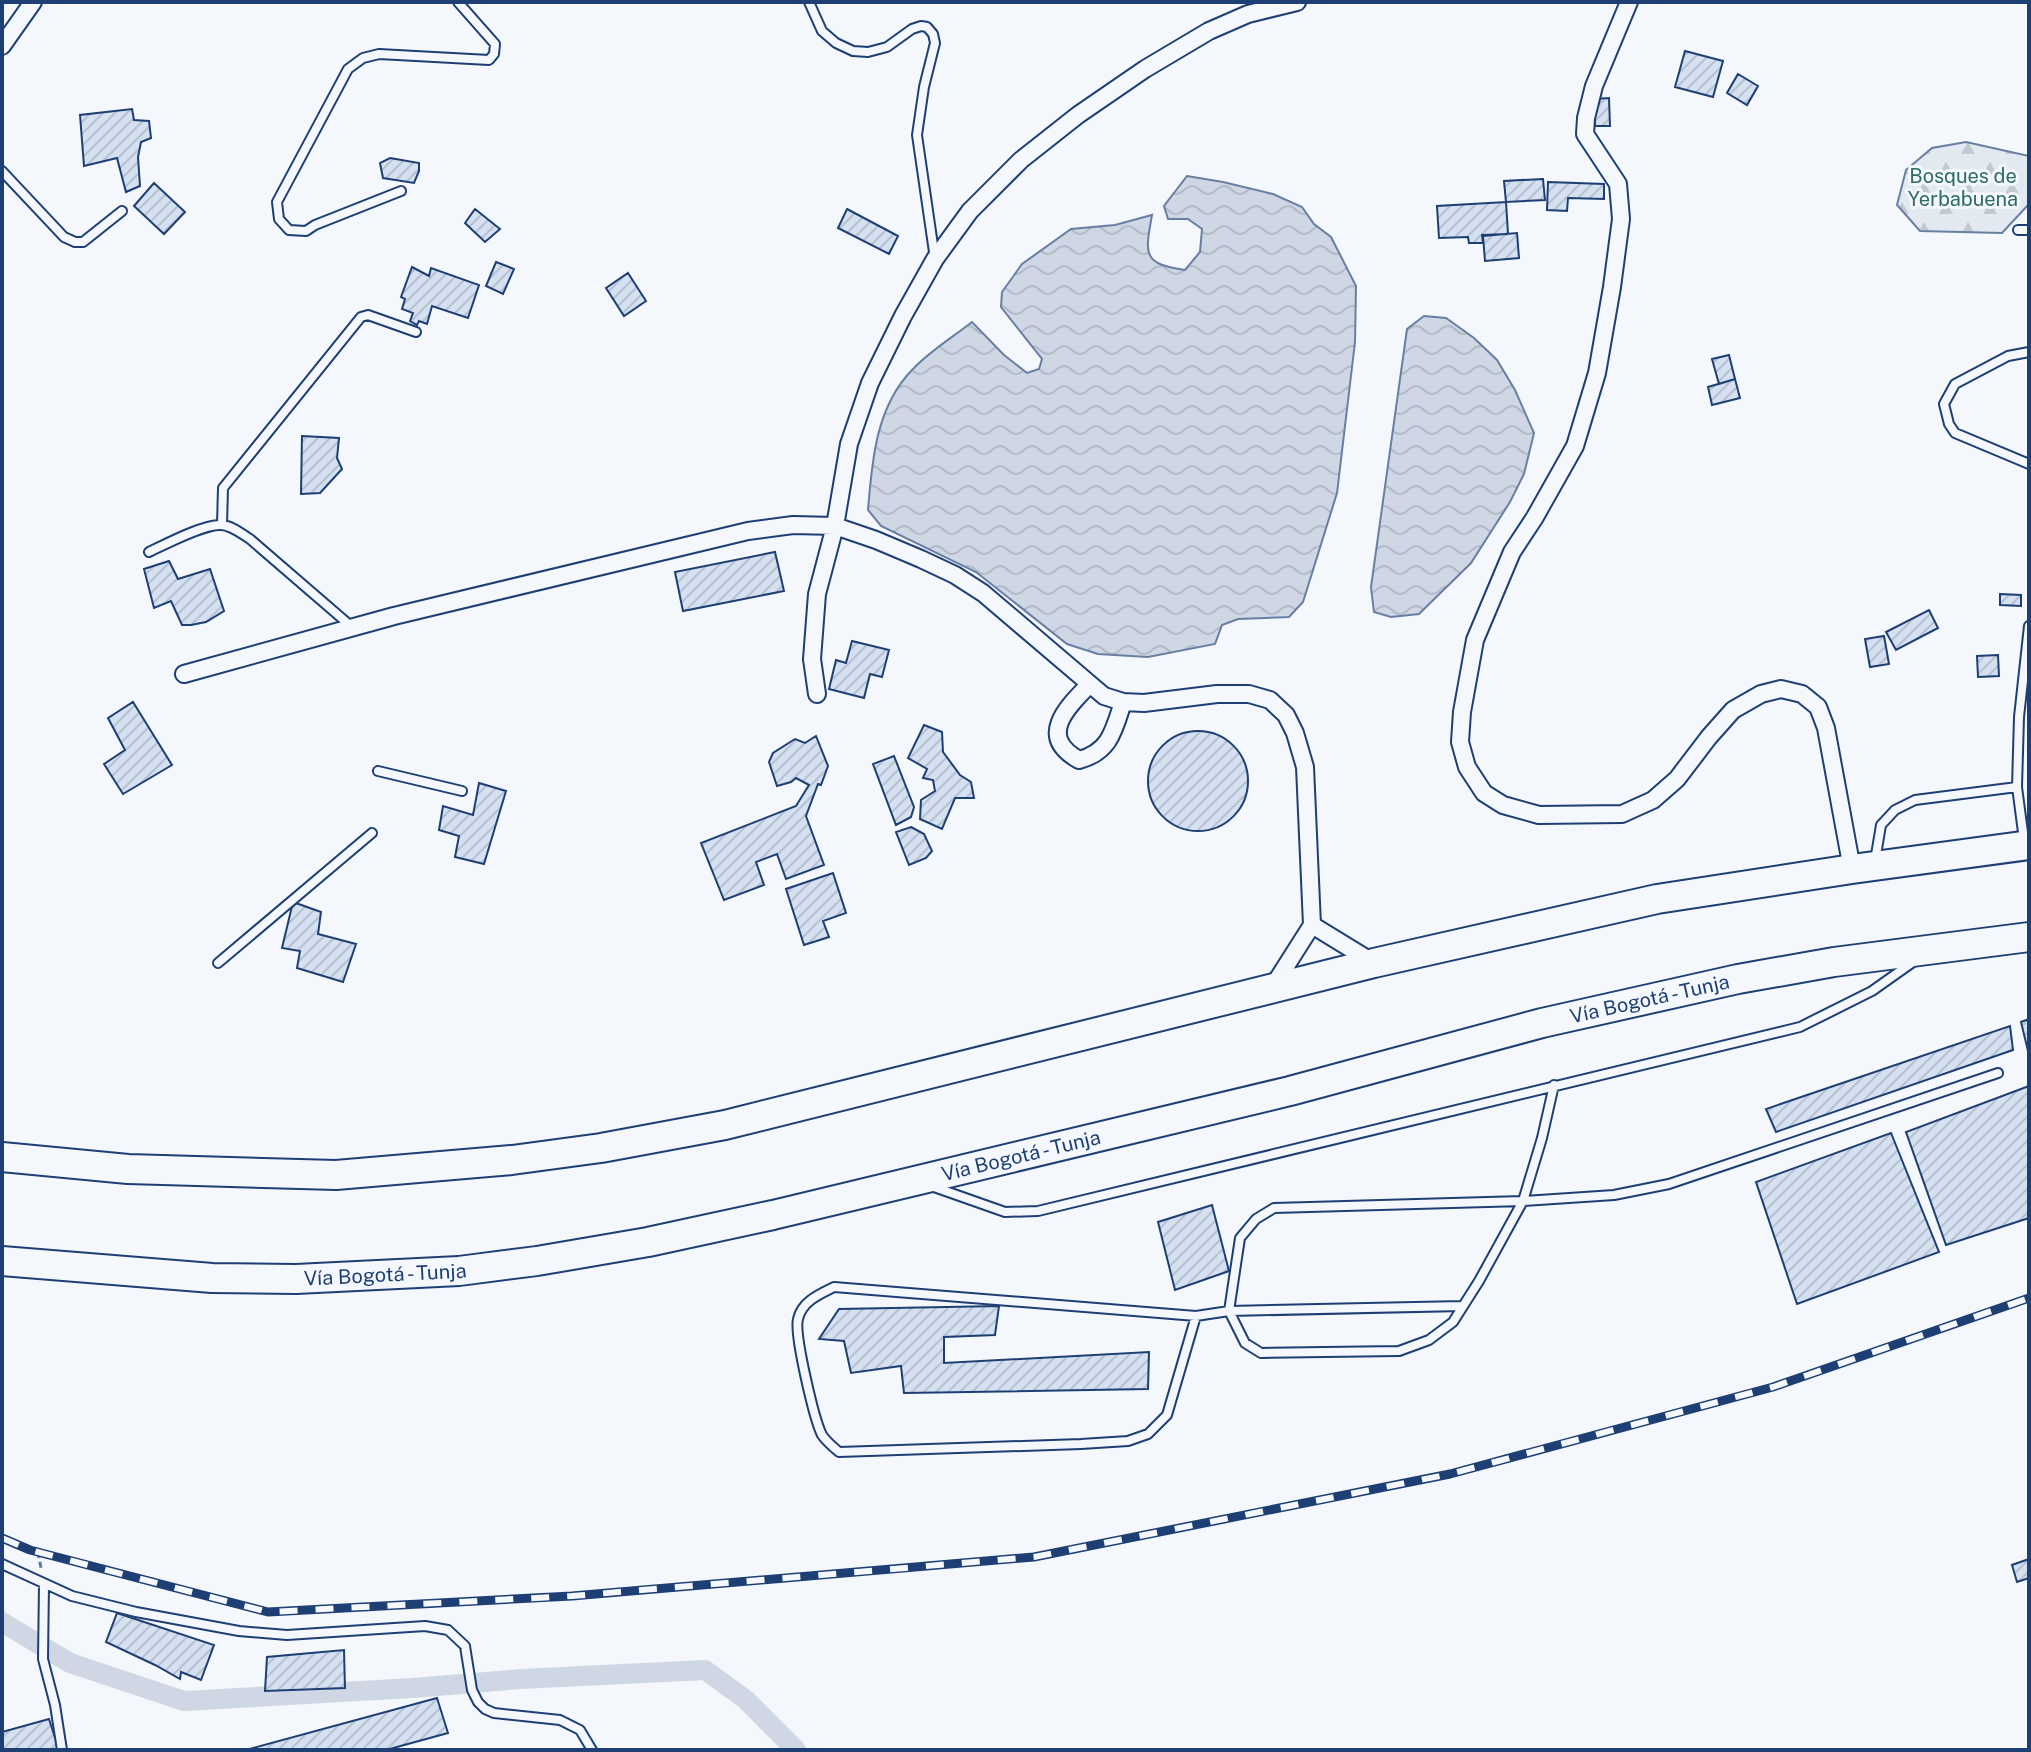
<svg xmlns="http://www.w3.org/2000/svg" width="2031" height="1752" font-family="'Public Sans',sans-serif">
  <defs>
    <pattern id="forest-firs" width="22" height="20" patternUnits="userSpaceOnUse" patternTransform="scale(2)"><rect width="22" height="20" fill="#e3e9f0"/><path d="M5 1l3.5 6h-7zM16 11l3.5 6h-7z" fill="#c2c9d1"/></pattern>
    <pattern id="water-waves" width="16" height="10" patternUnits="userSpaceOnUse" patternTransform="scale(2)"><rect width="16" height="10" fill="#cfd7e4"/><path d="M0 5q4-4 8 0t8 0" fill="none" stroke="#b1bac7"/></pattern>
    <pattern id="building-hatch" width="6" height="6" patternUnits="userSpaceOnUse" patternTransform="scale(2)"><rect width="6" height="6" fill="#d5e0f0"/><path d="M-1 1l2-2M0 6l6-6M5 7l2-2" fill="none" stroke="#b6c1d1"/></pattern>
  </defs>
  <rect width="100%" height="100%" fill="#f4f7fb"/>
  <path fill="url(#forest-firs)" stroke="#687fa3" stroke-width="2" d="M1966,142L2029,156V204L2002,233L1920,231L1897,205L1906,170L1932,148Z"/>
  <path fill="url(#water-waves)" stroke="#687fa3" stroke-width="2" d="M1187,176L1223,182L1273,194L1302,207L1314,224L1331,237L1356,286L1355,342L1337,493L1303,602L1289,617L1238,619L1222,625L1215,644L1148,657L1098,654L1067,644L976,572L881,526L868,510C872,460 876,406 913,369C930,351 953,337 972,322L1004,355L1027,373L1039,369L1042,359L1001,307L1002,292L1022,264L1071,229L1115,225L1152,215C1145,254 1142,264 1185,270L1200,252L1202,229L1188,219H1168L1164,206Z
    M1424,316L1446,318L1474,338L1497,360L1515,390L1534,433L1524,474L1510,502L1471,563L1419,614L1391,617L1374,612L1371,587L1407,329Z"/>
  <g fill="none" stroke-linecap="round" stroke-linejoin="round">
    <path stroke="#cfd7e4" stroke-width="20" d="M2,1622L70,1663L184,1701L413,1688L521,1679L705,1670L745,1699L796,1750"/>
  </g>
  <path fill="url(#building-hatch)" stroke="#1d3f73" stroke-width="2" d="M1685,51L1723,61L1713,97L1675,87Z
    M1738,74L1758,86L1747,105L1727,93Z
    M1609,98L1610,126H1595L1594,99Z
    M132,109L134,120L149,121L151,138L141,142L138,157L140,186L126,192L117,158L84,166L80,115Z
    M390,158L419,163V171L414,183L383,178L380,163Z
    M1543,179L1545,200L1506,202L1504,181Z
    M1548,182L1604,184V199L1568,198L1567,211L1547,210Z
    M154,183L185,212L164,234L134,206Z
    M1506,202L1508,234L1482,235L1483,243H1469L1468,237L1439,238L1437,206Z
    M475,209L500,229L485,242L465,223Z
    M847,209L898,236L889,254L838,228Z
    M1517,233L1519,258L1485,261L1483,236Z
    M496,262L514,269L503,294L486,286Z
    M412,267L429,276L431,268L479,285L468,318L432,306L427,324L419,321L417,325L410,321L413,313L402,309L405,299L401,297Z
    M628,273L646,301L624,316L606,288Z
    M1729,355L1735,379L1719,384L1712,359Z
    M1735,379L1740,398L1712,405L1708,387Z
    M302,436L339,438L337,458L342,469L320,493L301,494Z
    M775,552L784,591L683,611L675,572Z
    M169,561L178,579L210,569L224,611L206,622L191,625H182L171,601L154,608L144,569Z
    M2000,594L2021,595V606L2000,605Z
    M1929,610L1938,628L1896,650L1886,632Z
    M1884,636L1889,664L1870,667L1865,639Z
    M852,641L889,650L882,677L870,674L864,698L829,689L836,660L846,663Z
    M1998,655L1999,676L1978,677L1977,656Z
    M133,702L172,765L123,794L104,764L125,750L108,718Z
    M924,725L942,732L943,752L960,775L971,782L974,798H955L942,829L920,819L921,800L935,791L933,780L923,778L927,769L908,758Z
    M1148 781a50 50 0 1 1 100 0a50 50 0 1 1-100 0Z
    M816,736L828,766L821,785L818,784L806,816L824,865L786,879L777,854L756,862L764,885L724,900L701,843L796,806L809,785L796,778L791,782L777,786L769,762L773,753L795,739L805,743Z
    M894,756L914,807L911,817L896,825L873,764Z
    M479,783L506,791L484,864L455,857L459,836L439,830L443,806L473,815Z
    M911,827L924,834L932,851L926,858L909,865L896,832Z
    M833,873L846,913L823,921L829,937L804,945L786,889Z
    M293,902L321,912L318,934L356,944L343,982L297,968L300,951L282,948Z
    M2029,1019V1050L2028,1051L2021,1022Z
    M2010,1026L2013,1050L1776,1132L1766,1109Z
    M2029,1086V1218L1946,1245L1906,1132Z
    M1891,1133L1939,1252L1797,1304L1756,1182Z
    M1212,1205L1229,1271L1175,1290L1158,1222Z
    M999,1306L995,1335L944,1337V1363L1149,1352L1148,1389L904,1393L901,1366L851,1373L844,1341L819,1339L839,1309Z
    M2029,1559V1578L2017,1582L2012,1565Z
    M117,1613L214,1645L201,1680L181,1672L180,1679L155,1665L106,1642Z
    M344,1650L345,1688L265,1691L267,1657Z
    M437,1698L448,1733L386,1750H246Z
    M49,1719L59,1750H2V1732Z"/>
  <g fill="none" stroke-linecap="round" stroke-linejoin="round">
    <g stroke="#1d3f73" stroke-width="12">
      <path id="service" d="M809,2L822,31L836,43L853,51L868,52L887,47L912,29L921,26L927,27L933,34L935,43L924,87L917,135L935,259
        M2,171L64,237L75,242H83L122,211
        M401,191L315,225L306,231L289,230L279,219L277,202L348,69L363,58L379,54L489,60L494,54L495,44L458,2
        M2018,230H2029
        M2029,352L2008,356L1955,384L1944,404L1949,424L1955,433L2029,464
        M222,525L223,488L361,317L368,315L416,332
        M149,552C166,544 204,524 221,525C231,525 242,534 250,539L352,627
        M378,771L462,791
        M2024,840L2017,787L2019,717L2029,626
        M1875,861L1881,825L1895,810L1915,800L2017,787
        M218,963L372,833
        M1554,1085L1542,1138L1523,1201L1479,1281L1453,1322L1429,1340L1399,1351L1261,1353L1245,1343L1229,1311L1240,1238L1256,1219L1274,1208L1523,1201L1614,1195L1669,1184L1998,1073
        M934,1187L1005,1212L1038,1211L1800,1027L1872,991L1913,962
        M1196,1316L1167,1415L1148,1434L1128,1441L1081,1444L839,1452C833,1447 826,1441 822,1435C814,1419 794,1334 798,1319C802,1301 820,1294 834,1287L1196,1316L1229,1311L1463,1306
        M2,1564L72,1596L136,1612L239,1631L287,1635L425,1626L448,1630L465,1646L472,1690L478,1702L485,1709L494,1713L560,1720L580,1730L592,1750
        M44,1584L43,1659L55,1705L62,1750"/>
    </g>
    <g stroke="#1d3f73" stroke-width="20">
      <path id="minor" d="M1629,2L1594,86L1586,118L1585,134L1618,184L1621,219L1612,287L1597,373L1575,446L1535,517L1512,552L1475,640L1462,712L1460,742L1467,767L1484,793L1503,805L1539,815L1622,814L1653,800L1677,779L1709,737L1733,710L1761,694L1781,689L1802,694L1818,707L1826,728L1852,869
        M2,46L33,2
        M184,674L394,616L748,531L793,525L835,526L876,540L921,559L955,575L983,593L1104,696L1123,702L1144,703L1217,694H1249L1270,700L1286,715L1295,733L1305,767L1312,925L1272,988
        M1089,685C1065,709 1038,737 1079,760C1110,752 1114,730 1123,702
        M817,694L812,659L817,594L835,526L849,444L870,383L903,316L935,259L970,211L1021,160L1078,115L1145,69L1209,31L1248,14L1297,2
        M1312,925L1374,963"/>
    </g>
    <g stroke="#1d3f73" stroke-width="32">
      <g id="trunk">
        <path d="M2,1157L128,1169L336,1175L512,1160L601,1148L725,1125L1374,963L1657,899L1852,869L2029,845"/>
        <path id="s1" d="M2,1261L212,1278L296,1279L459,1271L537,1261L648,1242L773,1215L1290,1091L1542,1023L1738,979L1834,962L2029,937"/>
      </g>
    </g>
    <path stroke="#5e769c" stroke-width="3" stroke-dasharray="6 4" stroke-linecap="butt" d="M38,1552L41,1568"/>
    <use href="#service" stroke="#f4f7fb" stroke-width="8"/>
    <use href="#minor" stroke="#f4f7fb" stroke-width="16"/>
    <use href="#trunk" stroke="#f4f7fb" stroke-width="28"/>
    <g stroke="#1d3f73" stroke-width="9">
      <path id="rail" d="M2,1538L30,1550L268,1612L572,1596L1034,1557L1450,1474L1773,1387L2029,1298"/>
    </g>
    <use href="#rail" stroke="#f4f7fb" stroke-width="6" stroke-dasharray="18" stroke-linecap="butt"/>
  </g>
  <g text-anchor="middle" dominant-baseline="central" stroke-width="6" stroke-linejoin="round" paint-order="stroke">
    <g font-size="20" fill="#2c6c60" stroke="#f4f7fb">
      <text x="1963" y="176">Bosques de<tspan x="1963" dy="23">Yerbabuena</tspan></text>
    </g>
    <g font-size="20" fill="#1d3f73" stroke="#f4f7fb">
      <text stroke="none"><textPath href="#s1" startOffset="1680">Vía Bogotá - Tunja</textPath></text>
      <text stroke="none"><textPath href="#s1" startOffset="1032">Vía Bogotá - Tunja</textPath></text>
      <text stroke="none"><textPath href="#s1" startOffset="384">Vía Bogotá - Tunja</textPath></text>
    </g>
  </g>
  <rect width="2031" height="1752" fill="none" stroke="#1d3f73" stroke-width="8"/>
</svg>
